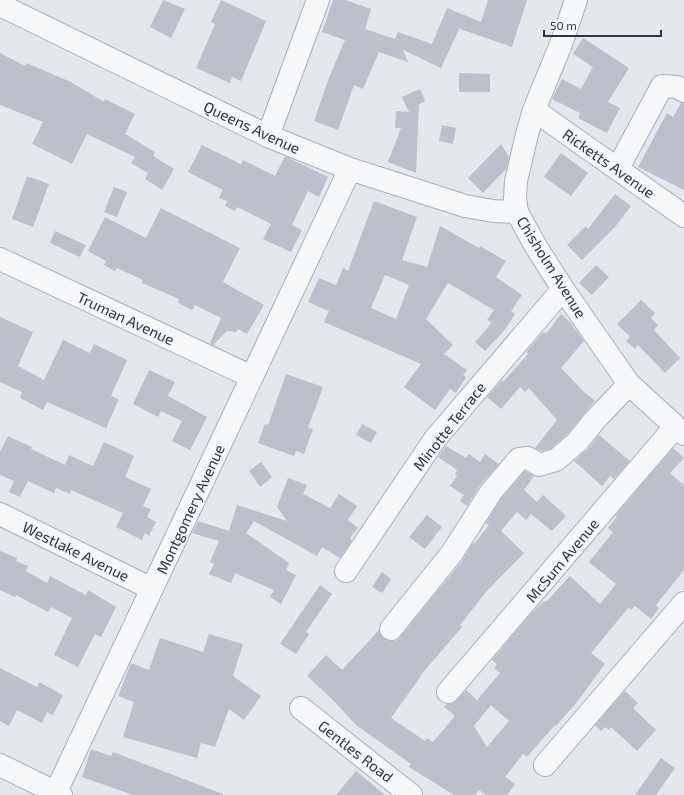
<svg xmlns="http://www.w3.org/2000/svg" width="684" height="795" font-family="'Exo 2',sans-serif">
  <rect width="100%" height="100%" fill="#e4e7ec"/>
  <path fill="#bbc0ca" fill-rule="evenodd" d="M163,0L185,9L171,38L150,27Z
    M221,0L266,21L241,81L232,77L230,83L196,68L215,24L211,22Z
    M333,0H345L371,9L365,29L395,39L398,32L432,44L447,8L481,22L488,0H527L512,47L460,29V27L441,68L403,50L408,62L379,52L363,89L354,85L338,130L314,121L330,75L345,40L322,32Z
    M583,38L629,68L608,102L620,108L607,133L578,118L580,113L552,99L562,79L581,89L593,67L573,54Z
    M0,53L25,66L26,63L71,82L104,102L105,99L135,114L125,134L155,152L153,156L174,169L162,190L145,179L148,173L131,163L135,157L87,134L72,164L32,144L43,122L0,105Z
    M459,73L490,74V92H459Z
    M420,89L425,101L419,104L416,173L388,162L401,128H395L396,111L409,112L402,97Z
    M681,103H684V190L638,167L667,113L673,117Z
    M442,125L456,128L453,144L439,141Z
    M501,144L509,157L506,169L483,193L468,178Z
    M202,145L241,164L243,160L275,176L285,156L328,177L319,197L308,191L292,225L302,230L291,252L263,239L271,224L237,207L235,211L225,206L227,201L219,198L223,190L188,172Z
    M561,153L588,173L571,196L544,177Z
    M27,176L49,184L33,227L12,219Z
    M114,187L127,192L117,217L104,212Z
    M615,194L631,206L615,227L582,260L567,245L586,226L588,229Z
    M374,201L417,217L402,260L427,267L440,226L479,248L480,246L506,261L496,277L522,295L511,311L515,314L503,332L485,351L475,342L492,323L487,320L494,310L448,283L426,319L453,345L444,354L467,370L463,375L466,377L456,393L450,389L435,410L404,387L421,364L324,322L329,311L308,302L319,278L336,285L343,268L348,271ZM385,275L409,285L396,319L371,308Z
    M161,208L240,248L223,282L264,305L247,334L238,329L236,332L227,331L213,345L210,343L221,318L195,305L192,310L178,303L179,299L142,283L143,280L117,268L115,271L104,265L106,261L88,251L105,217L146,238Z
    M55,231L86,245L80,257L50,243Z
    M596,265L609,277L592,295L579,283Z
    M641,300L655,313L651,318L658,325L654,330L680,358L665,373L638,345L635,349L626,341L630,337L617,324Z
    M561,314L570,322L584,341L561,368L583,391L595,401L568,433L550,449L541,451L535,448L557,420L529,388L525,392L520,387L501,409L487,397L502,380L503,382L528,354L526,352L543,332L546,334Z
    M0,317L33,332L18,366L44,380L63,340L90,353L94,344L127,360L111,396L119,399L106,428L47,402L43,410L20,398L22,392L0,382Z
    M149,370L175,382L168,396L207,417L190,450L172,441L182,421L161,411L158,417L133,404Z
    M286,374L323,387L308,428L313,429L304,454L296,451L294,456L258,443L265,424L268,425Z
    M362,424L377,432L371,443L356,435Z
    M599,435L630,461L614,479L610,476L602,486L574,461L587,450Z
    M8,436L32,447L31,449L65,465L69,455L93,466L104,442L134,456L125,477L151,489L143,506L151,509L147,517L156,522L149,536L145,533L142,540L116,527L123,513L71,490L70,494L56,488L54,493L28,481L20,497L9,492L14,481L0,475V452Z
    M446,446L466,458L469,454L480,462L485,454L499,464L481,484L467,506L460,501L464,495L450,486L457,476L455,474L457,470L438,457Z
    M673,448L684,458L670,473L684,485V570L656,605L659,608L651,619L635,606L631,610L628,608L591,653L605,664L577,702L556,726L555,725L527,757L523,754L505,777L515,784L507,795H486L479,790L475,795H454L409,767L411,764L356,725L332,699L307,676L326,655L342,670L379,630L380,634L383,638L389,641H395L400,637L462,561L473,543L474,544L489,525L486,523L501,499L525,471L534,476L524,490L537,502L543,495L566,516L552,531L531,514L526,520L517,512L501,531L524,553L486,592L460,625L462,627L420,676H421L391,718L425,741L427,738L433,742L455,716L444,707L447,704H452L457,700L466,690L477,700L500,673L494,668L497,664L492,660L530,615L544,601L546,602L570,576L600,604L616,584L589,562L613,532L608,528L617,517L615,516ZM491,705L509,721L487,747L474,726Z
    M261,462L272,477L260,487L249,471Z
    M288,478L307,485L303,494L330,508L339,494L357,506L348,520L358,528L350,538L352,540L340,558L322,547L317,556L254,521L246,533L289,563L286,570L296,575L281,604L270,597L274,590L235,573L231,583L209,574L214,564L210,562L219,541L192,533L198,521L229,531L237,505L287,521L277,507Z
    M427,515L442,527L425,549L409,537Z
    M0,551L17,558L16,561L28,566L26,571L47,583L50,576L86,595L88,590L116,607L101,637L95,634L78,667L54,655L72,618L51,607L48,612L16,595L15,597L0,590Z
    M382,572L391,579L382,593L372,587Z
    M320,585L332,594L306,632L309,634L296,654L280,644Z
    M209,634L243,644L233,676L261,696L244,720L229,709L215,747L201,743L197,758L123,737L134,702L118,696L131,663L149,670L160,638L203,652Z
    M0,668L37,687L39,682L63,695L53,715L47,712L42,723L17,710L9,726L0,721Z
    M625,691L638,703L633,708L656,730L637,751L611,727L609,730L605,727L601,731L595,725Z
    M91,749L111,756L113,752L223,794V795H133L82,777Z
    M661,758L675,768L656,795H635Z
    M356,771L385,795H336Z"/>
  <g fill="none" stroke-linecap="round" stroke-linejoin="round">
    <g stroke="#a9aeb7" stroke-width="24">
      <path id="minor" d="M576,0L561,44L534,110L527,134L516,181L515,199L517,212L535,245L563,289L629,384L684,434
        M0,5L268,136L350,169L465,206L493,211L517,212
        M534,110L684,216
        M268,136L318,0
        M618,168L662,86L677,87L684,91
        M0,259L252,377
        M0,514L152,589
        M346,571L435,439L563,289
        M391,629L452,553L491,492L519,459L528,458L539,465L556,460L577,442L594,421L629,384
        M448,692L675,427
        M301,708L411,795
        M0,765L61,795
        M545,765L684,603
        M56,792L350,169"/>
    </g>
    <use href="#minor" stroke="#f7f8fa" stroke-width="22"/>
  </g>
  <g text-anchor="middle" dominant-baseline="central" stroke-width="3" stroke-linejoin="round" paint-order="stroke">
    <g font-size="15" fill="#2b3445" stroke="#f4f6f9">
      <text transform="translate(252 127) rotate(25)">Queens Avenue</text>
      <text transform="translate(609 163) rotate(35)">Ricketts Avenue</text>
      <text transform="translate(552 267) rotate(58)">Chisholm Avenue</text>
      <text transform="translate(126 318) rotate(25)">Truman Avenue</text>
      <text transform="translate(449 426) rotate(-52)">Minotte Terrace</text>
      <text transform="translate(190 509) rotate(-65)">Montgomery Avenue</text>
      <text transform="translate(76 551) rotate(26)">Westlake Avenue</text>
      <text transform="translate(562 560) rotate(-50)">McSum Avenue</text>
      <text transform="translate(356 751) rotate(38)">Gentles Road</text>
    </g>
  </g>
  <path d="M544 30v6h117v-6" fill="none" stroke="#2b3445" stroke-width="2"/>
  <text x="550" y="30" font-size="12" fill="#2b3445" stroke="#f4f6f9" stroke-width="3" paint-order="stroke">50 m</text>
</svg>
